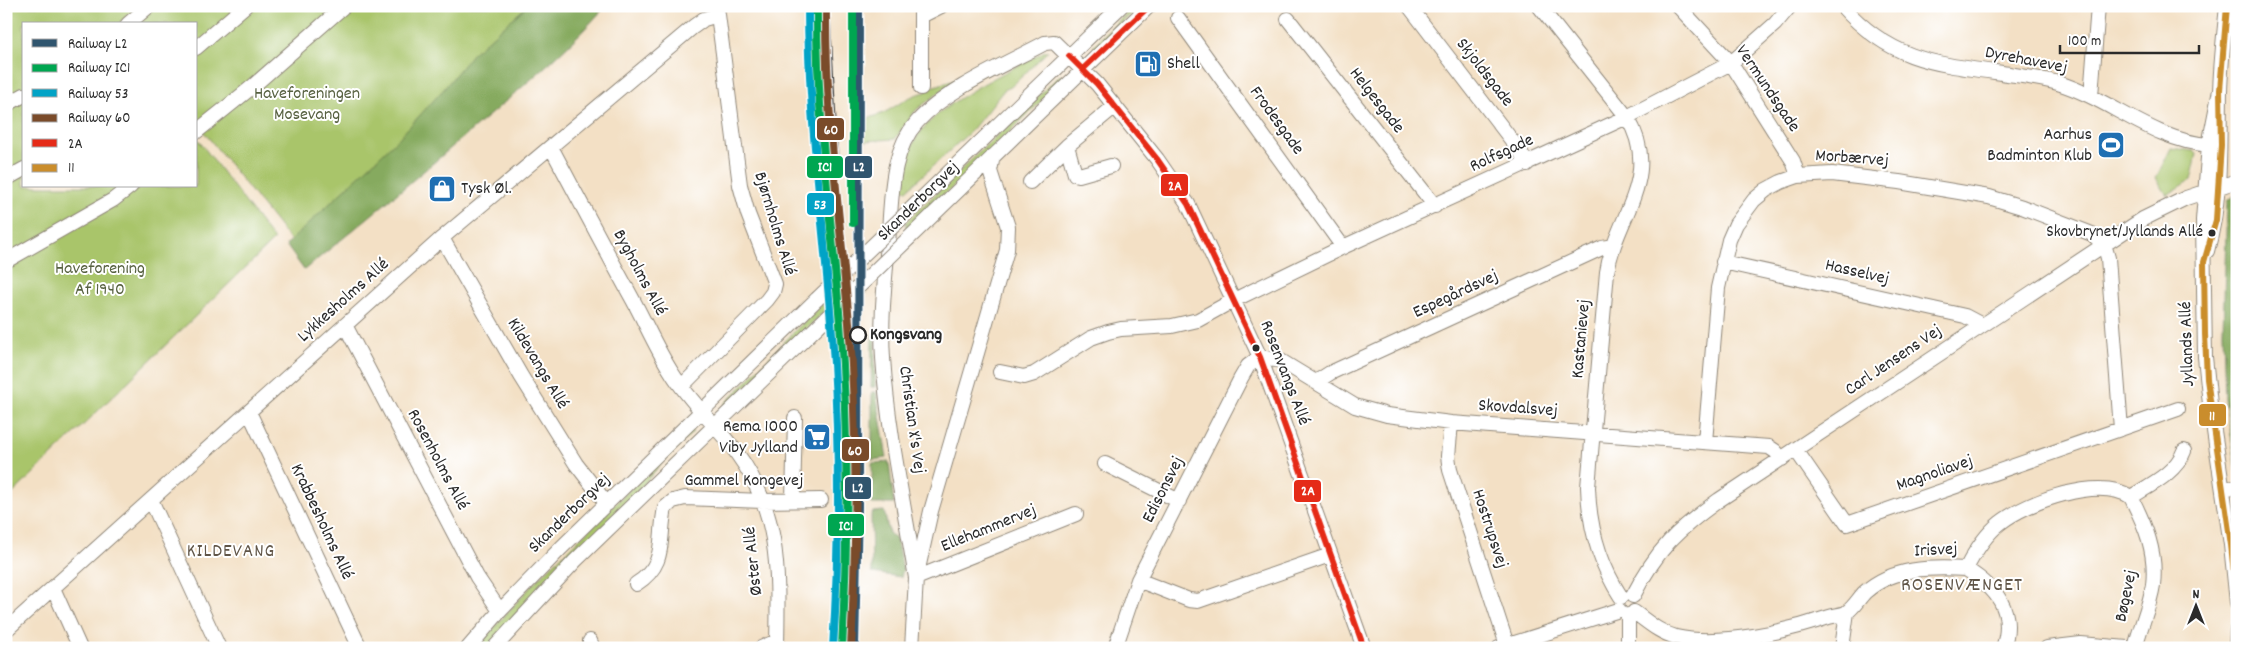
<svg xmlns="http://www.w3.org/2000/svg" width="2243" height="654" font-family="Dekko,sans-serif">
  <rect width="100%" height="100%" fill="#fff"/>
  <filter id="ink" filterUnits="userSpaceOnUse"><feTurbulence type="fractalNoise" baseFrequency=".02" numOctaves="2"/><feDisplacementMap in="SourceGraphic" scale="10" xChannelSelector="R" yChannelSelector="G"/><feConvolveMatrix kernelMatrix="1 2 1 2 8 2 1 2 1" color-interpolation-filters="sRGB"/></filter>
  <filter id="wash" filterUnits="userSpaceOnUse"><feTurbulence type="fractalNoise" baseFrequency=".0096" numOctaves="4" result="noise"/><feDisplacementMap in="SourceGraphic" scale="20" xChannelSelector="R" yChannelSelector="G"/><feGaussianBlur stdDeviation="1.12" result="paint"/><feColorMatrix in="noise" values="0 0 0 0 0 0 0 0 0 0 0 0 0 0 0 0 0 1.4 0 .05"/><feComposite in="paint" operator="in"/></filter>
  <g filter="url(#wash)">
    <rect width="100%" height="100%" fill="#f3e0c5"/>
    <path fill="#a9c56b" stroke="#6a784b" d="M9,6H139L118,24H24V90L6,101V8Z
      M155,6H553L297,249L196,122V24H134Z
      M1134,6H1139L1095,49L1093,46Z
      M1045,51H1048L1011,87L1004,90L972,130L907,190H902C904,173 906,157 914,142C933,104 1008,72 1045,51Z
      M1060,75L1064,79L911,228L908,229L906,227V222Z
      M956,80L916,110L895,139L864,141L865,118C891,116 901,96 926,92L927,88Z
      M24,94V186H196V137L274,240L6,500V104Z
      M2171,148L2194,151L2197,154L2191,180L2167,195L2156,178Z
      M822,304L827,309L726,406L724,404C758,371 788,336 822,304Z
      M691,430L693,432L661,464L631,499L538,590L486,648H476L532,585Z"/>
    <path fill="#86aa5f" stroke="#586a45" d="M527,6H606C568,49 524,86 480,123C422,173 364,222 304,270L286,245L399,138L444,89L473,53Z
      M2237,193V470L2225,399L2223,331L2227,201Z
      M872,335H875V387H871Z
      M872,392H876L887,458L872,460Z
      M889,462L894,504H872V463Z
      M884,511L889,533L896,539L903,570L901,577L872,573L871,515L873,512Z"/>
  </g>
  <g filter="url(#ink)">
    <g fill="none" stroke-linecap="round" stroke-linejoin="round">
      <g stroke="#8f8678" stroke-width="16">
        <path id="minor" d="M1409,6L1520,151L1527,164
          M1539,6L1627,117C1663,177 1616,215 1607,272L1588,487C1589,527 1599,563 1621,597
          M1678,6L1731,63L1793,161L1798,176
          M1842,6C1890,60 1934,64 2002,73C2021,76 2040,78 2058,83C2110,99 2154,141 2209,145
          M921,14L927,13L941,6
          M1178,18L1343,247
          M1288,19L1435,206
          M128,24L149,6
          M196,48L245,6
          M921,88V6
          M2220,90L2209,145L2203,220L2205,357L2210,404L2231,545L2237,603
          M2091,96L2098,6
          M6,105L24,95
          M196,132L252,87L344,6
          M1067,146L1075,174L1079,175L1111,166
          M551,147C578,198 605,249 633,300C646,324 657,350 672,373C690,402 716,425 736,452C782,514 778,575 777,648
          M6,179L24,169
          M1030,182L1067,146L1115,106
          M911,209L1121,6
          M442,238L521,376L576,464L607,504
          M909,238L1149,6
          M2207,251C2222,198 2219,146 2220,91C2221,63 2224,34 2227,6
          M6,261L113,200L131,186
          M1723,262L1965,316L1982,325
          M345,325L477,577L500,611
          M1000,372L1024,377L1034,374L1091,338L1108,332L1121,329L1172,326L1198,320L1234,300L1343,247L1627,117L1731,63L1775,24L1790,6
          M1316,382L1330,373L1602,248L1613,246
          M682,386L767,300L773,292L775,284L748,214L740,185L717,7
          M249,412L360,648
          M1451,423L1448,456L1450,470L1507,645
          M1705,442L1718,288L1729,240L1736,224L1754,200L1766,190L1781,182L1798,176L1832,174L1899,182L1989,197L2022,207L2092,234L2104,244L2108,258L2121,429
          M1796,450L1847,524L2178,409
          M1105,464L1179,501
          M2223,488L2237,487
          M2131,497C2145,525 2157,552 2153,585C2150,606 2140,627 2135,648
          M151,500L219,648
          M793,500L795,418
          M1966,569C1996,588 2016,610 2003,648
          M916,578C904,505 888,432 883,358C880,316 886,272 889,230C892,194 891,151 917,122C946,89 1006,64 1045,43L1054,42L1097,84L1157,159L1188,204L1260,357L1364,648
          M916,578L1076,514
          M1138,580L1189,600L1198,601L1330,555
          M636,584C668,564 658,540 665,508L673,501L685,498L763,501L821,500
          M53,588L80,648
          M1633,596C1657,549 1677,530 1719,500L2143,219L2186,198L2237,181
          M1634,612C1648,622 1660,633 1676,637C1720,647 1788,631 1829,617C1835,615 1843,615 1847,612C1854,607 1859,598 1865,592C1893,567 1931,567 1966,569C1974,553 1985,535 2000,523C2028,501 2099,476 2131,497C2150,485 2176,473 2184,451
          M1628,615V648
          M6,630L442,238L693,27L704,19L718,15
          M590,641L593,648
          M468,648L500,611L561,548L817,299
          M494,648L575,561L818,326
          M761,648L777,641
          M912,648L916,578L931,511L1007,250L1008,227L990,171L993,156
          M1115,648L1138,580L1241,378L1248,366L1260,357L1281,361L1355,406L1387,415L1451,423L1769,447L1775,451L1782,459
          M1499,648L1619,610
          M1842,648L1847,612
          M2047,648L2081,644L2127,648
          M2236,648L2237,629"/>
      </g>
      <use href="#minor" stroke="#fff" stroke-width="14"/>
      <path stroke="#2b2b2b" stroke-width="2.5" d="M829,6L852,426"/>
      <g stroke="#8f8678" stroke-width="16" stroke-linecap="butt">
        <path id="minor-bridge" d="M817,299L911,209
          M818,326L909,238"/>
      </g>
      <use href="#minor-bridge" stroke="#fff" stroke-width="14"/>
      <g stroke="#fff" stroke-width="10">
        <path id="bus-1" d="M1069,56L1097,84L1157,159L1188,204L1260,357L1364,648
          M1083,69L1149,6"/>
      </g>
      <g stroke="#fff" stroke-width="10">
        <path id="bus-2" d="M2227,6L2220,90L2221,145L2216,220L2204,262L2205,334L2207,379L2231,545L2237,601"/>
      </g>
      <use href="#bus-1" stroke="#e52b18" stroke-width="6"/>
      <use href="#bus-2" stroke="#ca8d2c" stroke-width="6"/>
      <g stroke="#fff" stroke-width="11">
        <path id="rail-1" d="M855,648L858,506L859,6"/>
      </g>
      <g stroke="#fff" stroke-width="11">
        <path id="rail-2" d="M817,6C816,113 831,217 840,323C849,431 848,539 842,648
          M853,6V223"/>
      </g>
      <g stroke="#fff" stroke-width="11">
        <path id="rail-3" d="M808,6C808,126 827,245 834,364C840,459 839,553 833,648"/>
      </g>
      <g stroke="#fff" stroke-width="11">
        <path id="rail-4" d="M826,6C825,113 840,217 849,323C858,431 857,539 851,648"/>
      </g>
      <use href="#rail-1" stroke="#30556e" stroke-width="8"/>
      <use href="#rail-2" stroke="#00a651" stroke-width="8"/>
      <use href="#rail-3" stroke="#02a3c6" stroke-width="8"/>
      <use href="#rail-4" stroke="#7a4b2a" stroke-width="8"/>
    </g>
  </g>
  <defs>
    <g id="fuel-square" transform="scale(1.4375)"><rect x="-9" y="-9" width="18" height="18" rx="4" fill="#1f6fb2" stroke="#fff"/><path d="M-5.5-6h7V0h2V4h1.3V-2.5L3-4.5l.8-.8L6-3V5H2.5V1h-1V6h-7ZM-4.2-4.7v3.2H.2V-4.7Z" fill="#fff"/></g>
    <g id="stadium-square" transform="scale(1.4375)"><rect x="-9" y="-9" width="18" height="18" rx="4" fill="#1f6fb2" stroke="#fff"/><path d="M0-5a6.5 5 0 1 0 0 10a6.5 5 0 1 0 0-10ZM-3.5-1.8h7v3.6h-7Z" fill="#fff"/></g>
    <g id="shop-square" transform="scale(1.4375)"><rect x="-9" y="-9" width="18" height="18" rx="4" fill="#1f6fb2" stroke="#fff"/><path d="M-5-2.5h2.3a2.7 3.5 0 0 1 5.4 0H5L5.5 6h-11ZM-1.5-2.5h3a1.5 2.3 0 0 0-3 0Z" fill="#fff"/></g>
    <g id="supermarket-square" transform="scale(1.4375)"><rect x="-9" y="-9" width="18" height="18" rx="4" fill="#1f6fb2" stroke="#fff"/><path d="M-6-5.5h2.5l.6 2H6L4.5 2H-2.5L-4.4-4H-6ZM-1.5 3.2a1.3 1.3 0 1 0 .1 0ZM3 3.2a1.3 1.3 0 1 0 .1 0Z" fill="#fff"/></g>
  </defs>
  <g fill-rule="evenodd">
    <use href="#fuel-square" x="1148" y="64"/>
    <use href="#stadium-square" x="2111" y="145"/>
    <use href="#shop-square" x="442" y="189"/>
    <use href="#supermarket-square" x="817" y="437"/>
  </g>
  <g fill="#2b2b2b" stroke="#fff" stroke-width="2">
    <circle cx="2212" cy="233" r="4.5"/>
    <circle cx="1256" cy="348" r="4.5"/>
  </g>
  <circle fill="#fff" stroke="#2b2b2b" stroke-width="2.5" cx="858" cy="335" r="8"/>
  <g text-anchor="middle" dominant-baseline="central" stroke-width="4" stroke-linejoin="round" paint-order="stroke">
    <g font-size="17" fill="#2b2b2b" stroke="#fff" text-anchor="end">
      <text x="2203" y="233">Skovbrynet/Jyllands Allé</text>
    </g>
    <g font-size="18" fill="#2b2b2b" stroke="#fff">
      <text transform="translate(2026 61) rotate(11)">Dyrehavevej</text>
      <text transform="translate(1484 73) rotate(52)">Skjoldsgade</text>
      <text transform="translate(1767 89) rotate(56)">Vermundsgade</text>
      <text transform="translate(1376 101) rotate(52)">Helgesgade</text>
      <text transform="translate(1276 121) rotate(54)">Frodesgade</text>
      <text transform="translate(1502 154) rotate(-25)">Rolfsgade</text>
      <text transform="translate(1852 159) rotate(4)">Morbærvej</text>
      <text transform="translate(919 202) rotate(-44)">Skanderborgvej</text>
      <text transform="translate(774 224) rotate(73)">Bjørnholms Allé</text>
      <text transform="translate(639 273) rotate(62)">Bygholms Allé</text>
      <text transform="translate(1857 273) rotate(13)">Hasselvej</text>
      <text transform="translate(1456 295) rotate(-25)">Espegårdsvej</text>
      <text transform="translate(344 301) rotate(-42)">Lykkesholms Allé</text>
      <text transform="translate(1582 339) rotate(-85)">Kastanievej</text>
      <text transform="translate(2188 344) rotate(-92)">Jyllands Allé</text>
      <text transform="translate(1894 361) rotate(-34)">Carl Jensens Vej</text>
      <text transform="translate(537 364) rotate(59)">Kildevangs Allé</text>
      <text transform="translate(1284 373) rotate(69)">Rosenvangs Allé</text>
      <text transform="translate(1518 409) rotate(4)">Skovdalsvej</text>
      <text transform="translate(911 420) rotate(82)">Christian X's Vej</text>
      <text transform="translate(437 460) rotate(62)">Rosenholms Allé</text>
      <text transform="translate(1935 474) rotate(-19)">Magnoliavej</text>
      <text x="744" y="481">Gammel Kongevej</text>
      <text transform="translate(1164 490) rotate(-63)">Edisonsvej</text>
      <text transform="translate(570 514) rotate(-44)">Skanderborgvej</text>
      <text transform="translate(321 522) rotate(65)">Krabbesholms Allé</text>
      <text transform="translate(989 529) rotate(-22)">Ellehammervej</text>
      <text transform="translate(1489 529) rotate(72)">Hostrupsvej</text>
      <text transform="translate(1936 551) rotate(-3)">Irisvej</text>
      <text transform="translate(754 561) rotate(-96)">Øster Allé</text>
      <text transform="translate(2127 596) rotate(-78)">Bøgevej</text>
    </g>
    <g font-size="18" fill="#2b2b2b" stroke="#fff" text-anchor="start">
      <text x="1167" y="64">Shell</text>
      <text x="2092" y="135" text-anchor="end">Aarhus<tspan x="2092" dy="21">Badminton Klub</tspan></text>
      <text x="461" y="189">Tysk Øl.</text>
      <text x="798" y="427" text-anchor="end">Rema 1000<tspan x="798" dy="21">Viby Jylland</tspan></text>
    </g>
    <g font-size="18" fill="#576141" stroke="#fff">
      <text x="307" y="94">Haveforeningen<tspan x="307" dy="21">Mosevang</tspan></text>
      <text x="100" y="269">Haveforening<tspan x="100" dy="21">Af 1940</tspan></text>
    </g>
    <g font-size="18" font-weight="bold" fill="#2b2b2b" stroke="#fff" text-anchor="start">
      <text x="870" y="335">Kongsvang</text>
    </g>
    <g font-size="19" letter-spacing="1" fill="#605547" stroke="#fff">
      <text x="231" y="552">KILDEVANG</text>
    </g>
    <g font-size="20" letter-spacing="1" fill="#605547" stroke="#fff">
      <text x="1962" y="586">ROSENVÆNGET</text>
    </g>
  </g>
  <g stroke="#fff" stroke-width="2">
    <rect x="816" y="117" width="29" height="24" rx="5" fill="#7a4b2a"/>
    <rect x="844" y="155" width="29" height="24" rx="5" fill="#30556e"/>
    <rect x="806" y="155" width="38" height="24" rx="5" fill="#00a651"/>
    <rect x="1160" y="173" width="29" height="24" rx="5" fill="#e52b18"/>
    <rect x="806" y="192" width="29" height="24" rx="5" fill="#02a3c6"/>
    <rect x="2198" y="403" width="29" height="24" rx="5" fill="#ca8d2c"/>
    <rect x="841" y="438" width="29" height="24" rx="5" fill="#7a4b2a"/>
    <rect x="844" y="476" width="28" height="24" rx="5" fill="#30556e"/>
    <rect x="1293" y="479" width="29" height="24" rx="5" fill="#e52b18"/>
    <rect x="827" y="513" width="38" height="24" rx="5" fill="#00a651"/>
  </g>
  <g font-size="14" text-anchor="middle" font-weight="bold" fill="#fff">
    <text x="831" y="134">60</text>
    <text x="859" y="171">L2</text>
    <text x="825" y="171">IC1</text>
    <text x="1175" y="190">2A</text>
    <text x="820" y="209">53</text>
    <text x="2212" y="420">11</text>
    <text x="855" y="455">60</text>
    <text x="858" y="492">L2</text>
    <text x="1308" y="495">2A</text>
    <text x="846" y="530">IC1</text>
  </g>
  <rect width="2243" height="654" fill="none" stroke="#fff" stroke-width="25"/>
  <rect x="22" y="22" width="175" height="165" fill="#ffffff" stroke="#aaaaaa"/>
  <rect x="32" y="39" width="25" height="8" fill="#30556e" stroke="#aaaaaa"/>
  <text x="68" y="48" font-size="15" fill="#2b2b2b">Railway L2</text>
  <rect x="32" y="64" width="25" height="8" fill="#00a651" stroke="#aaaaaa"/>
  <text x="68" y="72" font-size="15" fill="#2b2b2b">Railway IC1</text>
  <rect x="32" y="89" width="25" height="8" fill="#02a3c6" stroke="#aaaaaa"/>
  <text x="68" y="98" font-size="15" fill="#2b2b2b">Railway 53</text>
  <rect x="32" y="114" width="25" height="8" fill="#7a4b2a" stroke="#aaaaaa"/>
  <text x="68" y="122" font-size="15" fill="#2b2b2b">Railway 60</text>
  <rect x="32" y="139" width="25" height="8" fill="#e52b18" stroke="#aaaaaa"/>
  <text x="68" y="148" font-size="15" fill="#2b2b2b">2A</text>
  <rect x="32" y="164" width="25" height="8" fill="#ca8d2c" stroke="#aaaaaa"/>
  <text x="68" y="172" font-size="15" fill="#2b2b2b">11</text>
  <g transform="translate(2196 606)" stroke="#ffffff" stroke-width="4" paint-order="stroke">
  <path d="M0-4L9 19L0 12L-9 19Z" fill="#2b2b2b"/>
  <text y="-8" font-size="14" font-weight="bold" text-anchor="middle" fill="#2b2b2b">N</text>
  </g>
  <path d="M2060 45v8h139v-8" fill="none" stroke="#2b2b2b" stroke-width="2.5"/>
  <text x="2068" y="45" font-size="15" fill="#2b2b2b" stroke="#ffffff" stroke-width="4" paint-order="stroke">100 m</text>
</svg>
